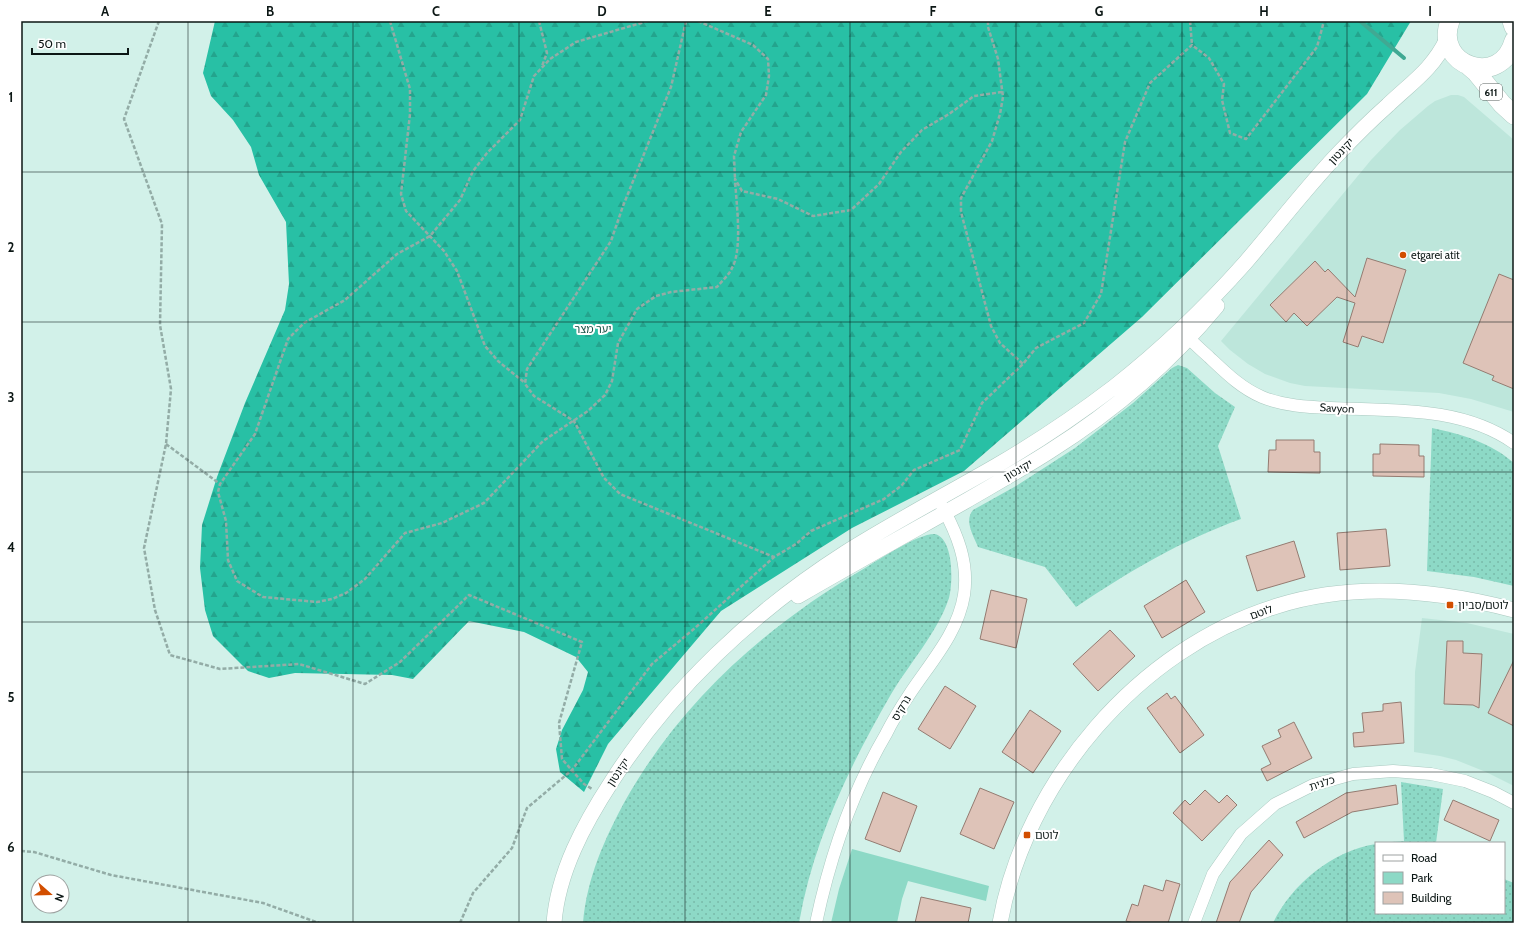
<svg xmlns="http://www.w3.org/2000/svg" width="1535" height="944" font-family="Cabin,'Noto Sans Hebrew',sans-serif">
  <defs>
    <pattern id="grass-dots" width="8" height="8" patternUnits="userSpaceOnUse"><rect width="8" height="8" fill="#8dd9c6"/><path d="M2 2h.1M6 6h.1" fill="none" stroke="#78baa9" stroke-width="1.8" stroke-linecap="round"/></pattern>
    <pattern id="forest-firs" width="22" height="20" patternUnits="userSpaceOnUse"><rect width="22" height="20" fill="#28c0a5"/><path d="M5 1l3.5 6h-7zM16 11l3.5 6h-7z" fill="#23a48d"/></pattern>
  </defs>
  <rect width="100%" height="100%" fill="#d2f1e9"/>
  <path fill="#bde6db" d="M1451,95H1458L1464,97L1514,140V412L1471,399L1439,393L1305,386L1290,383L1265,374L1248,364L1230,350L1221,341L1371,160L1400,130L1428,106L1435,101Z
    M1422,618L1467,623L1514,634V786L1486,772L1456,760L1440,756L1414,752L1415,672Z"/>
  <path fill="url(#grass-dots)" d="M1178,365L1187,368L1215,393L1235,407L1218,446L1241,519C1182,540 1128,572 1076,607L1045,567L978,547C973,535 964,521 973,510L1016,486L1075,448L1133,403L1172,368Z
    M1432,428C1462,434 1491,443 1514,463V586L1474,577L1427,571Z
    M935,534C954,539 953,583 949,598C938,632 908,665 890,696C849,767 813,842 799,923H583C587,878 604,840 625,801C682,700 766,626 865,568C880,559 919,533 935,534Z
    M1401,782L1443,789L1436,843H1379L1404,841Z
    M1376,844V913H1504V879L1514,883V923H1273C1292,884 1332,851 1376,844Z"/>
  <path fill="url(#forest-firs)" d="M215,21H1411L1367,94L1142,317L964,471L852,528L721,611L608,744L584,792L560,772L556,749L562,730L583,690L588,672L576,657L524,632L469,621L413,679L392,675L295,673L269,678L248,671L213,636L205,610L200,568L202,525L217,477L245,403L285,310L289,284L286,222L259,175L251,147L233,120L211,96L203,73Z"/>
  <path fill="#8dd9c6" d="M852,849L989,886L986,901L908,881L902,899L897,923H831L839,889Z"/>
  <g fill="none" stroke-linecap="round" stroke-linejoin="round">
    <path stroke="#40a993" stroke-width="4" d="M1360,21L1404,58"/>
  </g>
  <path fill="#dec3b8" stroke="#947b71" d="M1367,258L1406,270L1383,343L1362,336L1358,347L1343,342L1355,303L1337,297L1307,326L1294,313L1286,322L1270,305L1315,261L1325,272L1328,269L1355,297Z
    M1499,274L1514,280V389L1492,380L1494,376L1463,363Z
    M1276,440H1314V452H1320V473L1268,472L1269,450H1276Z
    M1380,444L1419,445V456H1424V477L1373,476V454H1380Z
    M1386,529L1390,566L1340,570L1337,533Z
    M1294,541L1305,577L1257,591L1246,556Z
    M1186,580L1205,612L1162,638L1144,606Z
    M991,590L1027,599L1016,648L980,639Z
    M1110,630L1135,656L1098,691L1073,664Z
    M1447,641H1463V653L1482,654L1479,708L1473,705L1444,704Z
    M1514,660V726L1488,713Z
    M945,686L976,706L950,749L918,729Z
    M1167,693L1171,699L1175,696L1204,735L1180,753L1147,708Z
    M1401,702L1404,743L1354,747L1353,733L1364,732L1362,713L1383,711V704Z
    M1030,710L1061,731L1033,773L1002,752Z
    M1294,722L1312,758L1267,781L1261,769L1271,764L1262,746L1281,737L1278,730Z
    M1396,785L1398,804L1352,812L1304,838L1296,822L1346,793Z
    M980,788L1014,802L994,849L960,834Z
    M1205,790L1219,803L1227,795L1237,805L1202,841L1173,813L1185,800L1190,805Z
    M883,792L917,806L900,852L865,839Z
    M1453,800L1499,820L1490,841L1444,820Z
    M1269,840L1283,855L1251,892L1239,923H1216L1230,882Z
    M1166,880L1180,884L1168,923H1134L1126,921L1132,904L1138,906L1144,885L1163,891Z
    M921,897L971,908L968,923H915Z"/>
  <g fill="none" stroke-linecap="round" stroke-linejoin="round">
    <g stroke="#aac9c0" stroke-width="13">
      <path id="minor" d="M1183,332C1191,341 1200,349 1209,357C1226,373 1241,388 1262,397C1284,406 1308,407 1331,408C1393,411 1461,406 1514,443
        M816,923C830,857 852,792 886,734C893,720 901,707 909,695C930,663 958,633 964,595C969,562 957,534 942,506
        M1194,923L1213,874L1241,834L1275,804L1313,785L1353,774L1393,771L1431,774L1465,781L1493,792L1514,803"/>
    </g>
    <g stroke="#aac9c0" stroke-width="16">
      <path id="tertiary" d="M798,596C853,564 909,533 964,502C993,485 1022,469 1050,451C1112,412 1170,363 1217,306
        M554,923C558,872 584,824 612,781C671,689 753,612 845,553C894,522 946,495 996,466C1037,442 1076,416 1114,387C1161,350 1205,308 1245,263C1276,227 1305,189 1337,155C1353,138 1370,121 1388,105C1411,83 1433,69 1447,39
        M1000,923C1025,782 1139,648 1277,606C1353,582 1438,590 1514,610"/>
    </g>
    <g stroke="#aac9c0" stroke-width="20">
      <path id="primary" d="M1450,21C1433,66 1501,89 1514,41
        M1512,21L1514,27
        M1469,66L1476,72L1502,104L1514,115"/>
    </g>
    <path stroke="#93aca6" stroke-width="2.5" stroke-dasharray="4 2" stroke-linecap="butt" d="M159,21L124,119L162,224L160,325L171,389L166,444L144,548L155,610L170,655L220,669L299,664L365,684L400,662L469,595L582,642L559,723L562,759L584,784L592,789
      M390,21L410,89V114L401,194L406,211L444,251L457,271L485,346L498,361L525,383
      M539,21L547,53L542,66
      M648,21L576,42L550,59L534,76L520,120L487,153L473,171L460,200L430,236L397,254L345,300L304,323L288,339L255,434L220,484L218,492L226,521L228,560L237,581L263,597L317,602L332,599L346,593L365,579L405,533L442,523L484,503L543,441L588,411L605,395L612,381L618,343L637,309L656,296L671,292L717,287C722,281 729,275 732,268C743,249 736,201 735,179L742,191L778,199L813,216L851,210L879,184L901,152L922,130L949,114L974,96L1002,92
      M686,21L671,87L623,206L611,241L527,369L525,384L534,396L574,421L604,478L620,494L774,557L796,544L811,531L884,499L902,485L914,470L960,450L982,403L1023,364L1036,348L1084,323L1101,294L1125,142L1150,83L1192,45L1209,58L1224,84L1222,100L1230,133L1246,139L1317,47L1324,21
      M698,21L753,45L768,59L769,76L766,95L741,132L734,156L735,179
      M988,21V27L998,59L1003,97L1000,114L992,141L961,198V212L991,326L1000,343L1023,364
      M1190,21L1192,45
      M166,444L220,484
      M21,851L34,852L111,875L263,903L319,923
      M460,923L473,893L512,848L527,808L572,770L652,664L695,628L774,557"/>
    <use href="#minor" stroke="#fff" stroke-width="12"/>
    <use href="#tertiary" stroke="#fff" stroke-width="15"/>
    <use href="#primary" stroke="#fff" stroke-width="19"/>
  </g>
  <path fill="none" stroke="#0c1715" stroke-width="1" stroke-opacity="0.55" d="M188,21V923M353,21V923M519,21V923M685,21V923M850,21V923M1016,21V923M1182,21V923M1347,21V923M21,172H1514M21,322H1514M21,472H1514M21,622H1514M21,772H1514"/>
  <g fill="#d24e00" stroke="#fff" stroke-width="1.5">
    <circle cx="1403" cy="255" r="4"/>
    <rect x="1446" y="601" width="8" height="8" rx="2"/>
    <rect x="1023" y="831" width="8" height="8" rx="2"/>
  </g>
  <g text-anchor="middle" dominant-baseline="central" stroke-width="4" stroke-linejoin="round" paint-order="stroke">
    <rect fill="#fff" stroke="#555d5b" stroke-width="1" x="1480" y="84" width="22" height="16" rx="3"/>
    <g font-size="10" font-weight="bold" fill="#0c1715">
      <text x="1491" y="92">611</text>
    </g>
    <g font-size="11" fill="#0c1715" stroke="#fff">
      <text transform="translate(1341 151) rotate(-46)">יקינטון</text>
      <text transform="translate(1337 408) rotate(3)">Savyon</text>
      <text transform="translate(1018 470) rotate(-30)">יקינטון</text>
      <text transform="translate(1261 612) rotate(-20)">לוטם</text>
      <text transform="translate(901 708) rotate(-59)">נרקיס</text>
      <text transform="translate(618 772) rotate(-56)">יקינטון</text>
      <text transform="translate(1322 783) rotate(-18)">כלנית</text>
    </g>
    <g font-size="11" fill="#0c1715" stroke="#fff" text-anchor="start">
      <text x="1411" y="255">etgarei atit</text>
      <text x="1458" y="605">לוטם/סביון</text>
      <text x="1035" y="835">לוטם</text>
    </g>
    <g font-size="11" fill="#165145" stroke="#fff">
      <text x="593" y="329">יער מצר</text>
    </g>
  </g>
  <rect width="1535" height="944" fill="none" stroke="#ffffff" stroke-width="44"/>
  <rect x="1375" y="842" width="130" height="72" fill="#ffffff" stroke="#9ea2a1"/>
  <rect x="1383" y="855" width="20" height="6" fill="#ffffff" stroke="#9ea2a1"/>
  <text x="1411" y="862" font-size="12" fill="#0c1715">Road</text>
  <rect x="1383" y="872" width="20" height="12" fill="#8dd9c6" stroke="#9ea2a1"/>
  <text x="1411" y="882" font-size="12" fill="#0c1715">Park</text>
  <rect x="1383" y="892" width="20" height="12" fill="#dec3b8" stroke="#9ea2a1"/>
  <text x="1411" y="902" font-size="12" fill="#0c1715">Building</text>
  <g transform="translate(50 894) rotate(110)"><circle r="19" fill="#ffffff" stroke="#9ea2a1"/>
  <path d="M0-3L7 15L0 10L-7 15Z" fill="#d24e00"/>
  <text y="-6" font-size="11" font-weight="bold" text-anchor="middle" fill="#0c1715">N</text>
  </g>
  <path d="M32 48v6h96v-6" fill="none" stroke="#0c1715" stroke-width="2"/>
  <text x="38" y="48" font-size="12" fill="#0c1715" stroke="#ffffff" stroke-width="3" paint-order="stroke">50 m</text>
  <rect x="22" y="22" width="1491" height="900" fill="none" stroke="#0c1715" stroke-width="1.5"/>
  <g font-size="13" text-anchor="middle" font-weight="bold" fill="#0c1715">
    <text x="105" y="16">A</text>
    <text x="270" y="16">B</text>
    <text x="436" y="16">C</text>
    <text x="602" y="16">D</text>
    <text x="768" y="16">E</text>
    <text x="933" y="16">F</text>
    <text x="1099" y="16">G</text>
    <text x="1264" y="16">H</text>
    <text x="1430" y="16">I</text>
    <text x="11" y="102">1</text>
    <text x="11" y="252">2</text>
    <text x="11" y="402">3</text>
    <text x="11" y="552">4</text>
    <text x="11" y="702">5</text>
    <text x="11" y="852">6</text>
  </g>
</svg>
